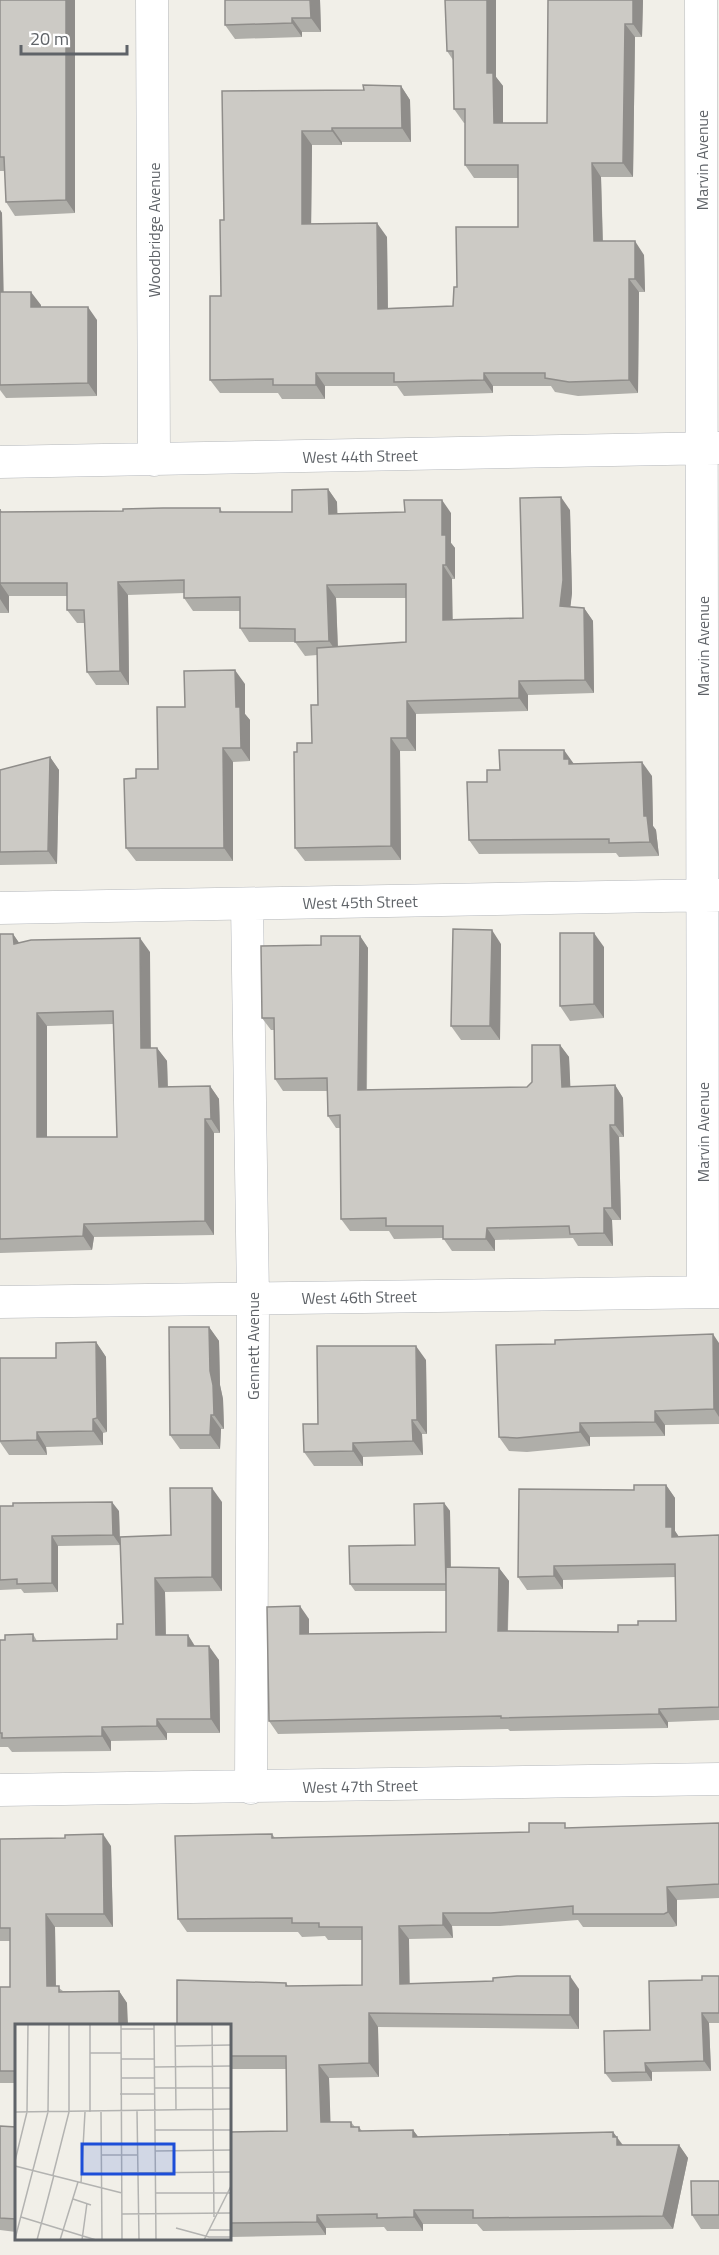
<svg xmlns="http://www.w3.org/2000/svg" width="719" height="2255" font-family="'Titillium Web',sans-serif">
  <rect width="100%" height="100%" fill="#f1efe8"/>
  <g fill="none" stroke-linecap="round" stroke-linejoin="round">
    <g stroke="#b5b8bc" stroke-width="33">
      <path id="street" d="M152,0L154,460
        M701,0L703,1292
        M0,462L719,448
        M247,904L253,1298L251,1788
        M0,908L719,895
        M0,1302L719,1292
        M0,1790L719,1779"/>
    </g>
    <use href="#street" stroke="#fff" stroke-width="32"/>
  </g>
  <path fill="#afaea9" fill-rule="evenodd" d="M0,0H75V213L15,216L6,202L5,171H0Z
    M225,0H320L321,32H302V37L235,39L225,25Z
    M496,0V77L503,86V123H547L643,0L642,37H635L633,177H601L603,241L644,255L645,292H639L638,393L578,396L555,392L551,386H493V393L404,396L397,386H325V399H282L278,393H220L210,380L221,296L224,220L222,91L364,90L401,86L410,100L411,142H342V145H312L311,224L387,237L388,308L453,306L457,287L518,227V178H474L465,165V123H464L454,109L453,60L447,51Z
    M0,210L2,213L3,292L41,305V307L97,320V396L6,398L0,390Z
    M328,489L337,502V513H451V543L455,548V579H452V619L523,618L570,510L572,593L570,607L584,608L593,621L594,693L528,695V711L416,714V751H400L401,860L305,861L295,848L297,752L312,743L318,705L317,655L305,656L295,642H249L240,628V611H193L184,598V593L128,595L129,685H96L87,672L85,623H77L67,610V596H9V613H0V509L2,512L123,511L220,508L222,512H292ZM336,598H406V642L338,647Z
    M245,684V714L250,720V761L233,762V861H136L126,848L136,778L158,769L185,707Z
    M50,757L59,770L57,864L0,865V870V770Z
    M574,764L652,776L653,826L656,830L659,856L619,857L616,853L479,854L469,840L500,770Z
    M0,934H13L19,943L150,952V1048H157L167,1061L168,1087L210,1086L219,1099L220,1133H214V1235L94,1237L92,1250L0,1253ZM113,1024L117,1137H47V1026Z
    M360,936L368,948L367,1090L527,1087L532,1082L560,1045L569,1057L570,1087L615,1085L623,1098L624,1137H619L621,1220H612L613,1246H578L573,1238L495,1240V1251H452L443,1238L394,1239L389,1231H350L341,1219L340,1128H336L328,1116L327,1091H283L275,1079L274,1030H271L262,1018L321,945Z
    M501,944L500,1040H461L451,1026Z
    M604,947V1018L570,1021L560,1006Z
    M209,1327L219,1341L220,1385L223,1399L224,1429H221L220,1449H180L170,1435Z
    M96,1342L106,1357L107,1432L103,1433V1445L46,1447L47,1455H9L0,1442V1358H56Z
    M719,1343V1424L665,1425V1436L590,1437V1446L527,1452L509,1451L499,1437Z
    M426,1360L427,1434H422L423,1455L363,1457V1466H314L304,1452L318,1424Z
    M666,1485L675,1498V1531L679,1537L719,1535V1720L668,1722V1728L510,1731L508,1729L278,1734L269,1721L309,1619V1634L446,1632V1591H355L350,1584L415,1545L444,1503L450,1511L451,1567L499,1568L509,1581L508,1631L618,1632L638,1625L676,1621V1577L563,1580V1589L527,1590L518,1577L634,1490Z
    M222,1502V1591L165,1592L166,1635H188L195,1646L219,1660L220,1733H167V1740L111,1741V1751L12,1752L8,1747H0V1640H5L33,1634L37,1641L117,1639L123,1624L171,1535Z
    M0,1506L119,1511L120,1545L58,1546V1592L24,1593L21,1589L0,1590Z
    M719,1823V1898L677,1900V1926L673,1927H583L578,1920L500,1926H452L453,1938L409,1939V1984L579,1989V2029L378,2027L379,2077L329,2078L330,2122H351L355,2127H359L362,2131L413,2130L418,2137L613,2132L623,2145H679L688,2158L673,2229L483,2231L477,2224H423V2231H387L384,2227L326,2228V2235L230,2237V2132L287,2131L286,2069H230V2025L286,1983L288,1986L362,1985V1940H328L325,1936L302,1937L298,1932H187L178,1919L272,1834L275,1838L529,1832L569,1828Z
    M0,1839L111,1846L113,1927H55L56,1986L63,1991H119L127,2003L16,2025V2083H0V1987H10V1941H0Z
    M719,1976V2023H709L711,2071L652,2072V2081L612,2082L605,2073L702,1980Z
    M0,2126L16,2127V2232L0,2230Z
    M719,2181V2229H701L692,2215Z"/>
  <path fill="#8f8d8a" d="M66,0H75V213L66,200Z
    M310,0H320L321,32L311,18Z
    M487,0H496V77L503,86V136L494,123L487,73Z
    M633,0H643L642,37L633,24Z
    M292,18L302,32V37L292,23Z
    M625,24L635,37L633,177L623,163Z
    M401,86L410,100L411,142L402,128Z
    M332,128L342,142V145L332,131Z
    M302,131L312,145L311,238L302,224Z
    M592,163L601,177L603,255L594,241Z
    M0,210L2,213L4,306L0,300Z
    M377,223L387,237L388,322L378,309Z
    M635,241L644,255L645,292L635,279Z
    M629,279L639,292L638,393L629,380Z
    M31,292L41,305V321L31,307Z
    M88,307L97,320V396L88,383Z
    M316,373L325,386V399L316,385Z
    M484,373L493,386V393L484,380Z
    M328,489L337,502L338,527L329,514Z
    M561,497L570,510L572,593L569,620L560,606Z
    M442,500L451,513V543L455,548V579L446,565L442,535Z
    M443,565L452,579L453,633L443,620Z
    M118,582L128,595L129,685L120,671Z
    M0,583L9,596V613L0,599Z
    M327,585L336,598L338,654L329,641Z
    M584,608L593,621L594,693L585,680Z
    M235,670L245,684V714L250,720V761L241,748L236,707Z
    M519,681L528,695V711L519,698Z
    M407,701L416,714V751L407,738Z
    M391,738L400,751L401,860L391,846Z
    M223,748L233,762V861L224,848Z
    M564,750L574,764L579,779L564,759Z
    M50,757L59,770L57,864L48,851Z
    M642,762L652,776L653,826L656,830L659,856L650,842L644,816Z
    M492,930L501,944L500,1040L490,1026Z
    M594,933L604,947V1018L594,1004Z
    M13,934L22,947L14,944Z
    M360,936L368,948L366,1102L358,1090Z
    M140,938L150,952L151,1062L141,1048Z
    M37,1013L47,1026V1150L37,1137Z
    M560,1045L569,1057L571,1099L562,1087Z
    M157,1048L167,1061L168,1101L159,1087Z
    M615,1085L623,1098L624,1137L615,1125Z
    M210,1086L219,1099L220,1133L211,1119Z
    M205,1119L214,1133V1235L205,1221Z
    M610,1125L619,1137L621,1220L612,1208Z
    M604,1208L612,1220L613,1246L604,1233Z
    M84,1224L94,1237L92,1250L83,1236Z
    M487,1228L495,1240V1251L486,1239Z
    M209,1327L219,1341L220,1385L223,1399L224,1429L214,1415L210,1371Z
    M713,1334L719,1343V1417L714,1409Z
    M96,1342L106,1357L107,1432L97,1418Z
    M416,1346L426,1360L427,1434L417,1420Z
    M655,1411L665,1425V1436L655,1422Z
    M211,1415L221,1429L220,1449L210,1435Z
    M93,1419L103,1433V1445L93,1431Z
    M412,1420L422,1434L423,1455L413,1441Z
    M580,1423L590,1437V1446L580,1432Z
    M37,1432L46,1447L47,1455L37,1440Z
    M353,1443L363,1457V1466L353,1451Z
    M666,1485L675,1498V1531L681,1540V1550L666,1527Z
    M212,1488L222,1502V1591L212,1577Z
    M112,1502L119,1511L120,1545L113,1535Z
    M444,1503L450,1511L451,1591L446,1584Z
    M52,1536L58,1546V1592L52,1583Z
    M554,1566L563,1580V1589L554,1576Z
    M499,1568L509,1581L507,1644L498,1631Z
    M155,1578L165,1592L166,1650L156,1635Z
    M300,1606L309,1619V1647L300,1634Z
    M188,1635L197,1650L188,1646Z
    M209,1646L219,1660L220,1733L211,1719Z
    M659,1709L668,1722V1728L659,1714Z
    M157,1719L167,1733V1740L157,1726Z
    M102,1727L111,1741V1751L102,1736Z
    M103,1834L111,1846L113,1927L104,1914Z
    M667,1887L677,1900V1926L668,1912Z
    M443,1913L452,1926L453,1938L443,1925Z
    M46,1914L55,1927L56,1999L47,1986Z
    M399,1926L409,1939L410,1998L400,1984Z
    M570,1976L579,1989V2029L570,2015Z
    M119,1991L127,2003L128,2025H119Z
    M369,2013L378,2027L379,2077L369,2063Z
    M702,2013L709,2023L711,2071L704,2061Z
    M645,2063L652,2072V2081L646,2072Z
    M319,2065L329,2078L331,2135L321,2122Z
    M413,2130L423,2143L413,2137Z
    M613,2132L626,2150L617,2145L613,2137Z
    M679,2145L688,2158L673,2229L663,2216Z
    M414,2210L423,2224V2231L414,2217Z
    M317,2215L326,2228V2235L317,2222Z"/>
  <path fill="#cccac5" stroke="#8f8d8a" stroke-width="1.5" fill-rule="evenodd" d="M0,0H66V200L6,202L4,157H0Z
    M225,0H310L311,18H292V23L225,25Z
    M445,0H487V73H493L494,123H547L548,0H633V24H625L623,163H592L594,241H635V279H629V380L569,382L545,378V373H484V380L394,382V373H316V385H273V379L210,380V296H221L220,220H224L222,91L364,90L363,85L401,86L402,128H332V131H302V224L377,223L378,309L453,306L454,287H457L456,227H518V165H465V109H454L453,51H447Z
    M0,292H31V307H88V383L0,385Z
    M328,489L329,514L405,512L404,500H442V535H446V565H443V620L523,618L520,498L561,497L563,580L560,606L584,608L585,680L519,681V698L407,701V738H391V846L295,848L294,752H297V743H312L311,705H318L317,648L406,642V584L327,585L329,641L295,642V629L240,628V597L184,598V580L118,582L120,671L87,672L84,610H67V583H0V599V509V512L123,511V509L163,508H220V512H292V490Z
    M235,670L236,707H240L241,748H223L224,848H126L124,779L136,778V769H158L157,707H185L184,671Z
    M499,750H564V759H569V764L642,762L644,816H647L650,842L609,843V839L469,840L467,782H487V770H500Z
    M50,757L48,851L0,852V770Z
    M453,929L492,930L490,1026H451Z
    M560,933H594V1004L560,1006Z
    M0,934H13L14,944L31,940L140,938L141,1048H157L159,1087L210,1086L211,1119H205V1221L84,1224L83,1236L0,1239ZM113,1011L117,1137H37V1013Z
    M321,936H360L358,1090L527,1087L532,1082V1045H560L562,1087L615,1085V1125H610L612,1208H604V1233L570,1234L569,1226L487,1228L486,1239H443V1226H386V1218L341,1219L340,1115L328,1116L327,1078L275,1079L274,1018H262L261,946L321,945Z
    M169,1327H209L210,1371L213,1385L214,1415H211L210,1435H170Z
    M713,1334L714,1409L655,1411V1422L580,1423V1432L517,1438L499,1437L496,1345L555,1344V1340Z
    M96,1342L97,1418L93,1419V1431L37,1432V1440L0,1441V1358H56V1343Z
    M317,1346H416L417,1420H412L413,1441L353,1443V1451L304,1452L303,1424H318Z
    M634,1485H666V1527H672V1537L719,1535V1707L659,1709V1714L501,1718V1716L269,1721L267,1607L300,1606V1634L446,1632V1567L499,1568L498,1631L618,1632V1625H638V1621H676L675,1564L554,1566V1576L518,1577L519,1489L634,1490Z
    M170,1488H212V1577L155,1578L156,1635H188V1646H209L211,1719H157V1726L102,1727V1736L2,1738V1733H0V1640H5V1635L33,1634V1641L117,1639V1624H123L120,1537L171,1535Z
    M112,1502L113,1535L52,1536V1583L17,1584V1579L0,1580V1506H13V1503H19Z
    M444,1503L446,1584H350L349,1546L415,1545L414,1504Z
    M529,1823H565V1828L719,1823V1884L667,1887L668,1912L664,1914H573V1906L491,1913H443V1925L399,1926L400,1984L493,1981V1978L517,1976H570V2015L369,2013V2063L319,2065L321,2122H351V2127H359V2131L413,2130V2137L613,2132V2137H617V2145H679L663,2216L473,2218V2210H414V2217L377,2218V2214L317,2215V2222L230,2223V2132L287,2131L286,2056H230V2025H177V1980L286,1983V1986L362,1985V1927H319V1923H292V1918L178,1919L175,1836L272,1834V1838L529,1832Z
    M103,1834L104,1914H46L47,1986H59V1992L119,1991V2025H16V2071H0V1987H10V1928H0V1839L65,1838V1835Z
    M702,1976H719V2013H702L704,2061L645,2063L646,2072L605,2073L604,2031L650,2030L649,1981L702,1980Z
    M0,2126L16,2127V2219L0,2218Z
    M691,2181H719V2215H692Z"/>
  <g text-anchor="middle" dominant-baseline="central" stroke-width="6" stroke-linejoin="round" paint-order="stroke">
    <g font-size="16" fill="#5f6368" stroke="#fff">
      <text transform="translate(702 160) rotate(-90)">Marvin Avenue</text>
      <text transform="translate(154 230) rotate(-90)">Woodbridge Avenue</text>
      <text transform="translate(360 456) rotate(-1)">West 44th Street</text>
      <text transform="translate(703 646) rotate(-90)">Marvin Avenue</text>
      <text transform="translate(360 902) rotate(-1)">West 45th Street</text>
      <text transform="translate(703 1132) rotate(-90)">Marvin Avenue</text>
      <text transform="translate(359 1297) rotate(-1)">West 46th Street</text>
      <text transform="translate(253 1346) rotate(-90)">Gennett Avenue</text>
      <text transform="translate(360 1786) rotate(-1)">West 47th Street</text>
    </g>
  </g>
  <g transform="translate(15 2024)">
    <rect width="216" height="216" fill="#f1efe8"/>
    <path fill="none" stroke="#b3b3b1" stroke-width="1.5" d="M106,0L107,216M139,0L141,216M160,0L161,85M197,0L199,193M106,5H139M161,22L216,21M75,29H106M106,35H139M140,43L216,42M106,54H140M140,64H216M105,70H140M122,87L124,216M0,88L216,85M75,88V0M86,88L87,216M140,106H216M140,127L216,126M86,131H122M0,137L12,88L13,0M0,142L107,169M107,149L216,148M38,151L54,88V0M66,159L70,88M141,169H216M58,175L76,181M107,190L216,189M6,193L81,216M161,204L194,213H216M194,206H216M0,215L33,88L34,0M22,216L39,151M45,216L63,158M67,216L72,179M189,216L216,162"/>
    <path fill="#1d4ed8" fill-opacity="0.15" stroke="#1d4ed8" stroke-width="3" d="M67,120H159V150H67Z"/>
    <rect width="216" height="216" fill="none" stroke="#5f6368" stroke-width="3"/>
  </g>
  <path d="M21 45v9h106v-9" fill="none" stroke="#5f6368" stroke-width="3"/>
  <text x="30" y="45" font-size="18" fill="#5f6368" stroke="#ffffff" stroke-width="4.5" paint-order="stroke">20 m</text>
</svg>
